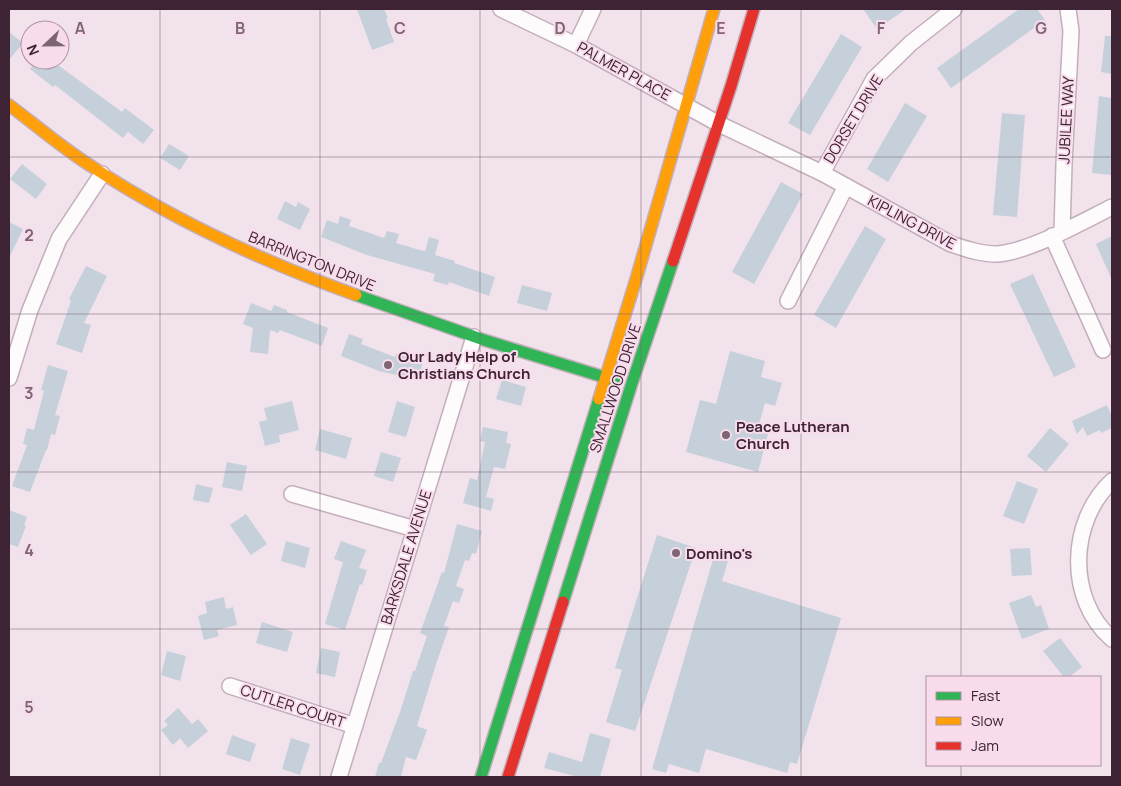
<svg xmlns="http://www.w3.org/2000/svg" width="1121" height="786" font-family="Manrope,sans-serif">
  <rect width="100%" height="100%" fill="#f2e2eb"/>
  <path fill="#c5d0da" d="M357,9H384L388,18L386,19L394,42L372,50Z
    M863,9H906L877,29Z
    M1019,9H1037L1045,20L951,88L937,68Z
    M9,32L23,43L9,60Z
    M841,34L862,47L810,135L788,123Z
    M1105,36H1112V74L1101,72Z
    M37,60H51L122,112L125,108L154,130L143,144L128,132L123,138L55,85L53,87L30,69Z
    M1099,96L1112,98V175L1092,173Z
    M905,103L927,116L888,182L867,169Z
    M1002,113L1025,115L1017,217L993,215Z
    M169,144L189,156L180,170L160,158Z
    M22,164L47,184L36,199L10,179Z
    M781,182L803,194L754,284L732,272Z
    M285,201L296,207L298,202L310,209L300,230L277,219Z
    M340,216L351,220L349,226L384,238L387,231L399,234L396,243L420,250L425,251L429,237L439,240L435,255L455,261L454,263L495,277L489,296L449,282L448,285L433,281L435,274L367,255L321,237L327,220L338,224Z
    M9,222L23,229L9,258Z
    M865,226L886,239L836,328L814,315Z
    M1112,236V280L1096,244Z
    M86,266L107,276L84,323L91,325L82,353L56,344L71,301L69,299Z
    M1033,274L1076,367L1054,377L1010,284Z
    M522,285L552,293L547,311L517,303Z
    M251,303L271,311L274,305L287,310V312L328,328L322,346L280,330L278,333L270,330L268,354L250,352L253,328L243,324Z
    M349,334L363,339L361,344L395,357L396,354L423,361L418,380L379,371L341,356Z
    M730,351L765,361L761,377L782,383L775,406L765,403L757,431L768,434L758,472L686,452L700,400L716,404Z
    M48,365L68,371L55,415L60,416L55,435L51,434L47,450H46L30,492L12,486L27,445L23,444L27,428L34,430L44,391L41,390Z
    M502,380L526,387L521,406L496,399Z
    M292,401L299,430L279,435L280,442L265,446L259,422L267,420L264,408Z
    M397,401L415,407L406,437L388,432Z
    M1107,405L1112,416V428L1101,433L1100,430L1087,436L1083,427L1077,434L1072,421Z
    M483,427L508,432L506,443L511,444L505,469L494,467L486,497L494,499L491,511L463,503L470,478L477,480L485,442L480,441Z
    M1050,428L1069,444L1046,472L1027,456Z
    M320,429L352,438L346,459L315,450Z
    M381,452L401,458L393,482L374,476Z
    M227,462L247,466L242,491L222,487Z
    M1017,481L1038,489L1024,524L1003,516Z
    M196,484L213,488L209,503L193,500Z
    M9,510L27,517L24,525L26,526L18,547L9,544Z
    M246,514L267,544L251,555L230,525Z
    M457,524L482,531L476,554L472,553L469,561L465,560L456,586L464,589L459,603L453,601L444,626L449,627L437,661L417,726L427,730L416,760L406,757L401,777H375L379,763H381L400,712L413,671H415L427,636L420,633L442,572L444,573Z
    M657,535L696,548L635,731L606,722L622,670L615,668Z
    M286,541L310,548L305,568L281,561Z
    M341,541L366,550L359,568L367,570L362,585L360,584L345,630L325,624L343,562L334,559Z
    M1030,548L1032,575L1012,576L1010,549Z
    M714,556L728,561L722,581L841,618L797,764L790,762L787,773L706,749L699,773L669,764L666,773L652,769Z
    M1031,595L1036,607L1041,605L1049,629L1022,639L1009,603Z
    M224,597L226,609L233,607L237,625L217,630L219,636L204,640L198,616L207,613L205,602Z
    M262,622L293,632L287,652L256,643Z
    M1060,638L1082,667L1069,677H1064L1043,651Z
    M321,648L340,652L335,677L316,673Z
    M167,651L186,656L180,681L161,675Z
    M178,708L192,724L198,719L208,731L188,748L180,738L173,745L161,730L168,725L164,721Z
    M590,733L611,739L600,777H578L544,768L549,752L582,762Z
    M232,735L256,744L250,762L226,754Z
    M291,738L310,744L300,775L282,769Z"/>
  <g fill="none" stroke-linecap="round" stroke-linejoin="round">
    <g stroke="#c3afbb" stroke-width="18">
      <path id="street" d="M501,9L576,45L719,124L822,173L951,244C966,249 981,254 997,254C1029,252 1082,222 1112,207
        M576,45L593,9
        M822,173L874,79L911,43L954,9
        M1062,232L1064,164L1071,31L1068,9
        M1052,236L1103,350
        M788,301L846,186
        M9,378L30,310L59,239L102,174
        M1112,481C1069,521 1066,599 1112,639
        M292,494L415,529
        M230,686L355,726
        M339,777L474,337"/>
    </g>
    <g stroke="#c3afbb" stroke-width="14">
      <path id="fast" d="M356,295L484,340L617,381
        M563,602L631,386L673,261
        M481,777L599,399"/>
    </g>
    <g stroke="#c3afbb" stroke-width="14">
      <path id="slow" d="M9,105C36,125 62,148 91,166C173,220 264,262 356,295
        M599,399L637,276L714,9"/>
    </g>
    <g stroke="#c3afbb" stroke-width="14">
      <path id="jam" d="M673,261L731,86L754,9
        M508,777L563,602"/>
    </g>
    <use href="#street" stroke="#fdfbfc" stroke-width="15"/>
    <use href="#fast" stroke="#30b455" stroke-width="11"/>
    <use href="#slow" stroke="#ff9f0a" stroke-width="11"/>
    <use href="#jam" stroke="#e5322d" stroke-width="11"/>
  </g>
  <path fill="none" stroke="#7d6674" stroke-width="1" stroke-opacity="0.55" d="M160,9V777M320,9V777M480,9V777M641,9V777M801,9V777M961,9V677M9,157H1112M9,314H1112M9,472H1112M9,629H1112M961,765V777"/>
  <g fill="#7d6674" stroke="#f8dcec" stroke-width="2">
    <circle cx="388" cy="365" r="5"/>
    <circle cx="726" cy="435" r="5"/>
    <circle cx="676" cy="553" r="5"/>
  </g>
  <g text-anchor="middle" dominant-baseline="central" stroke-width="4" stroke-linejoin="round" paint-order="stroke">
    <g font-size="15" fill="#3e2334" stroke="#f8dcec">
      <text transform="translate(624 71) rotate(29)">PALMER PLACE</text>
      <text transform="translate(853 119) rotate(-59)">DORSET DRIVE</text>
      <text transform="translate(1066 120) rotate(-87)">JUBILEE WAY</text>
      <text transform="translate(912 222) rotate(28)">KIPLING DRIVE</text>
      <text transform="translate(312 261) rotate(22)">BARRINGTON DRIVE</text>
      <text transform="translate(615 388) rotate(-72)">SMALLWOOD DRIVE</text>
      <text transform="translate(406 557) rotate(-73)">BARKSDALE AVENUE</text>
      <text transform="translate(293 706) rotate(18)">CUTLER COURT</text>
    </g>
    <g font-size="15" font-weight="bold" fill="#3e2334" stroke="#f8dcec" text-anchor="start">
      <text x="398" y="356">Our Lady Help of<tspan x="398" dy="17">Christians Church</tspan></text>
      <text x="736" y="426">Peace Lutheran<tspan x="736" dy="17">Church</tspan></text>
      <text x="686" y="553">Domino's</text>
    </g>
  </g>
  <g font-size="16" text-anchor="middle" font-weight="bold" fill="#7d6674" stroke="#f8dcec" stroke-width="4" stroke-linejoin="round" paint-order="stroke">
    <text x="80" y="34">A</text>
    <text x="240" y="34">B</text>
    <text x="400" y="34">C</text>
    <text x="560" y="34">D</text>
    <text x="721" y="34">E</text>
    <text x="881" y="34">F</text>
    <text x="1041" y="34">G</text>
    <text x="29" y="241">2</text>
    <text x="29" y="399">3</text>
    <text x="29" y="556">4</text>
    <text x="29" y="713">5</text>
  </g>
  <rect width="1121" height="786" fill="none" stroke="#3e2334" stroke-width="20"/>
  <rect x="926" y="676" width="175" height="90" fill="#f8dcec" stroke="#ae92a2"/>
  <rect x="936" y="692" width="25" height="8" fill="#30b455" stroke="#ae92a2"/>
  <text x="971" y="701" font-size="15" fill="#3e2334">Fast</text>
  <rect x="936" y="717" width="25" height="8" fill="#ff9f0a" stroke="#ae92a2"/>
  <text x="971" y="726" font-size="15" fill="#3e2334">Slow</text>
  <rect x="936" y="742" width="25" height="8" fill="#e5322d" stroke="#ae92a2"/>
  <text x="971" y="751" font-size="15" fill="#3e2334">Jam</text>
  <g transform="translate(45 45) rotate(248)"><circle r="24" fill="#f8dcec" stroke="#ae92a2"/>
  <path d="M0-4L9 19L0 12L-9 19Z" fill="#7d6674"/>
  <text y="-8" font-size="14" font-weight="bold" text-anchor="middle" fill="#3e2334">N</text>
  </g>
</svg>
